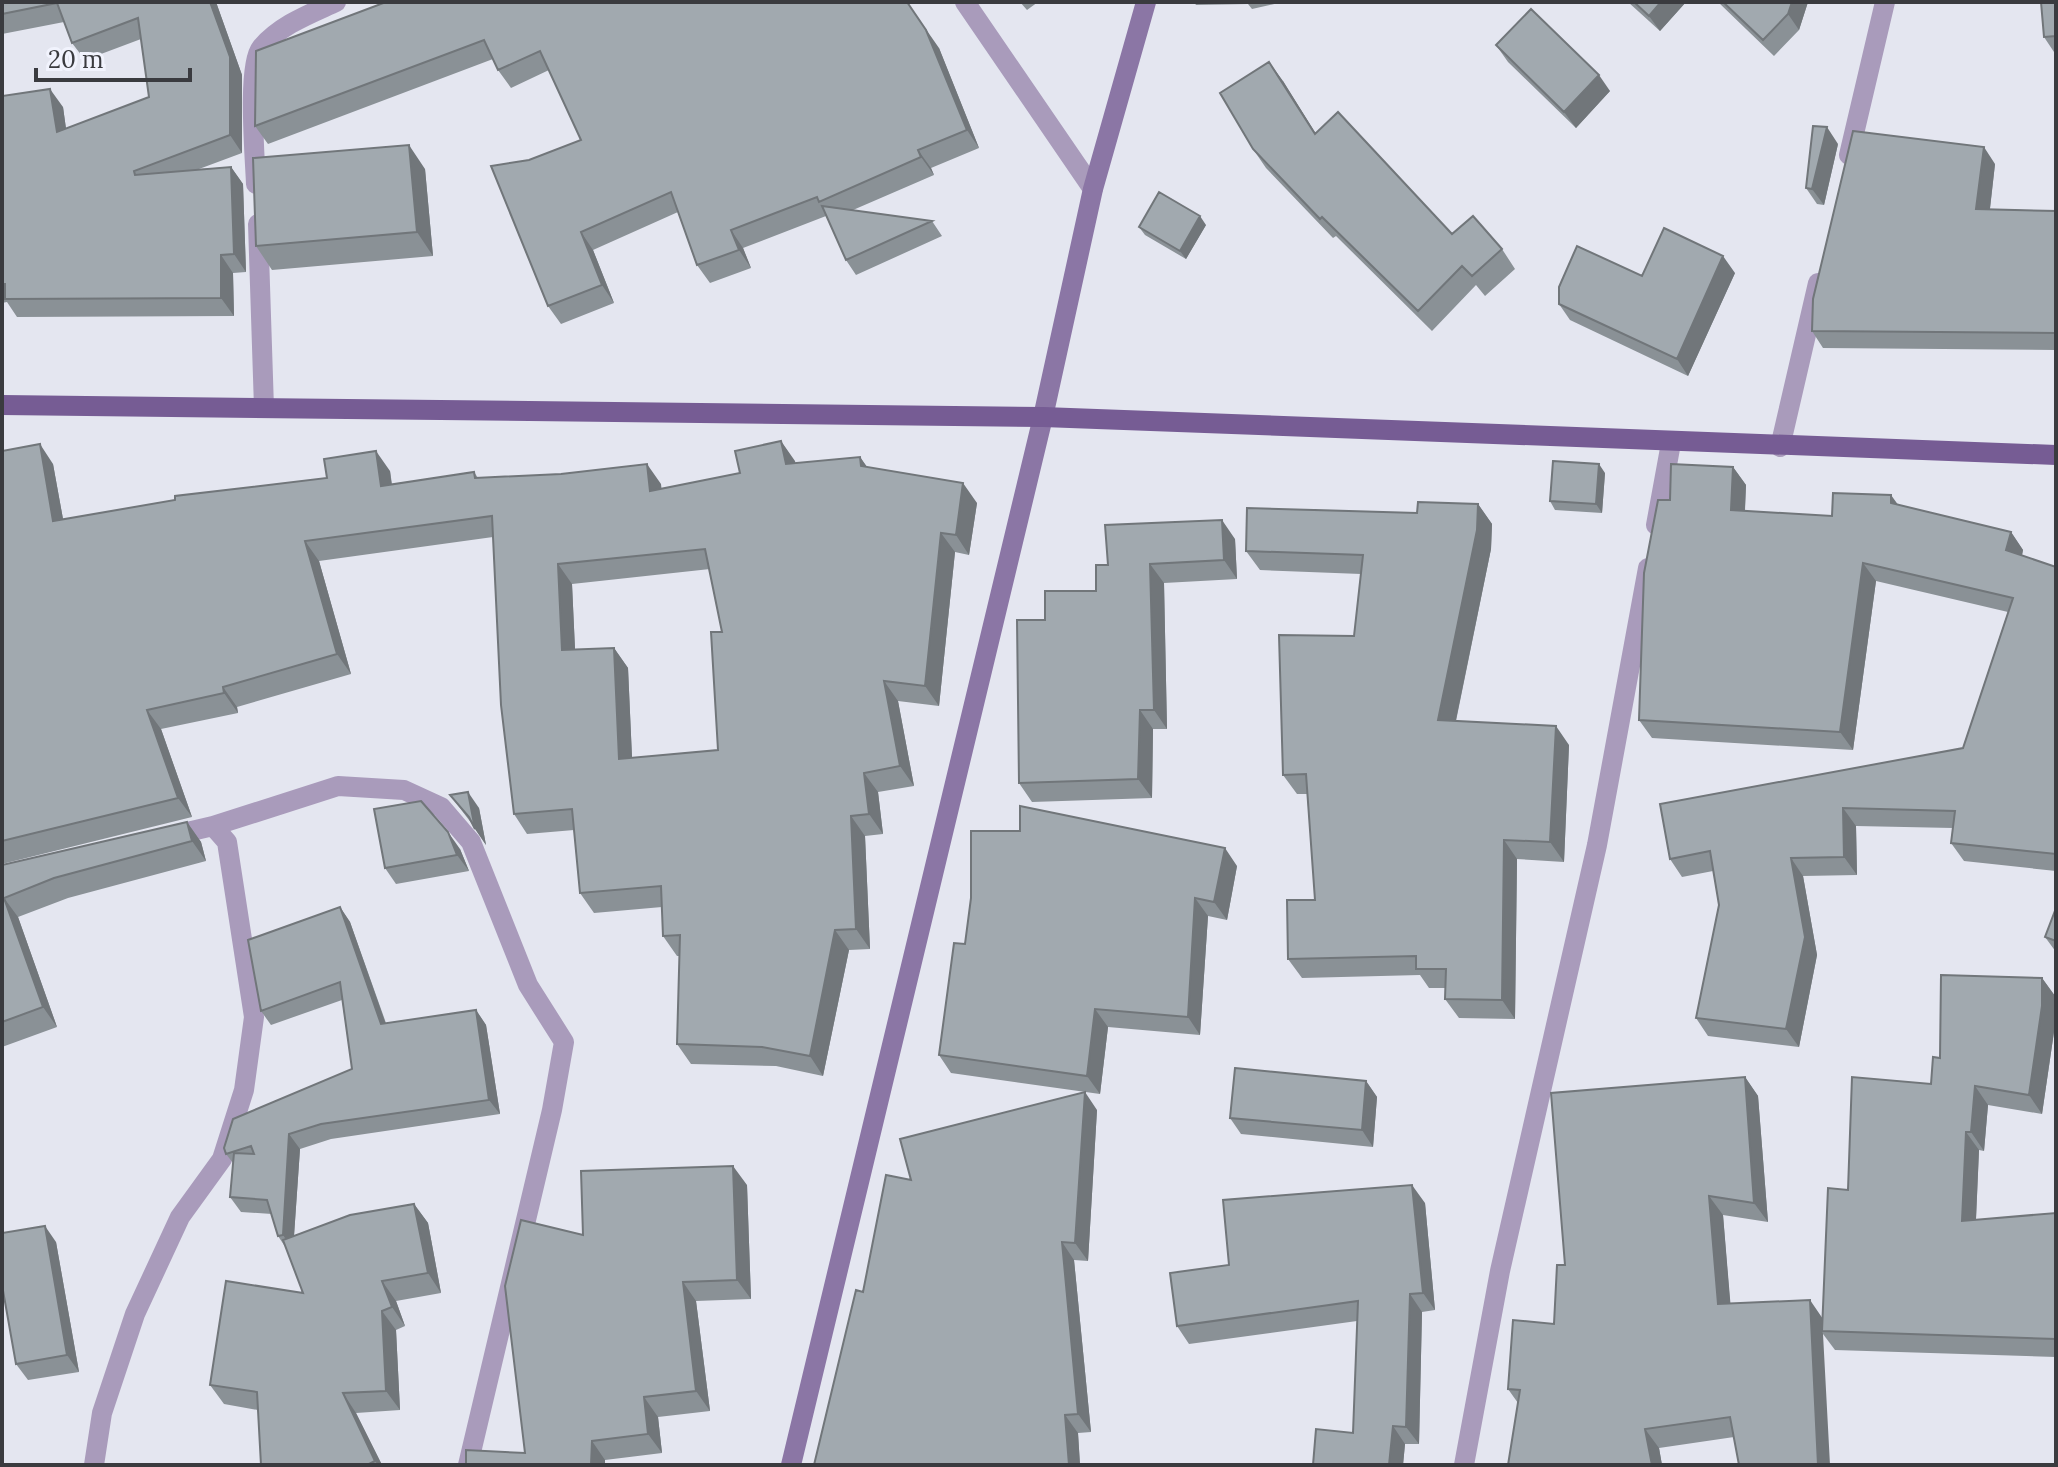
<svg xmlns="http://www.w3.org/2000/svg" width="2058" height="1467" font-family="Lora,serif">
  <rect width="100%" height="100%" fill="#e4e6f0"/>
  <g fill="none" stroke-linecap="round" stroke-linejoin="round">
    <path stroke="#a99bbb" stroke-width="20" d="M1849,155L1885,2
      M256,184C255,158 247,65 261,48C280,25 310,14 336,2
      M258,224L264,408
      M1780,447L1818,283
      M1656,525L1671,443
      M213,826L338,786L404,790L441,807L471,842L528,985L564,1042L552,1110L468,1465
      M94,1465L102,1413L135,1314L180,1217L222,1159L244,1090L254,1017L227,842L213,826L166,837
      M1464,1465L1500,1271L1597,845L1648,568"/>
    <path stroke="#a99bbb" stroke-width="20" d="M965,2L1093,189"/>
    <path stroke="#8b76a5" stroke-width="20" d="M791,1465L1043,417L1093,189L1146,2"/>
    <path stroke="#765c94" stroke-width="20" d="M2,405L1043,417L2056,455"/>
  </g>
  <path fill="#8a9196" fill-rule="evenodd" d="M2,2H216L242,75V153L199,169L231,167L243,184L246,272L233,273L234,316L17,317L7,302L2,303V96L63,107L66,129L149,97L141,39L85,60L72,43L64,22L2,34Z
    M386,2L939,48L979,148L931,168L934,175L853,210L932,221L942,236L856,275L846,260L826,216L743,248L751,268L710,283L697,265L678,212L593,250L614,303L561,324L548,306L529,160L581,140L549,70L511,88L498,70L493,59L268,144L255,126Z
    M1020,2H1038L1027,10Z
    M1194,2H1283L1252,9L1248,4L1196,5Z
    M1628,2H1686L1660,31Z
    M1718,2H1808L1799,30L1774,56Z
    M2056,2V55L2044,37Z
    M1496,45L1610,91L1576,128L1508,62Z
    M1283,81L1315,133L1452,234L1502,249L1515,269L1485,296L1476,285L1432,331L1336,236L1333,238L1266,168L1253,149Z
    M1838,144L1824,205L1817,204L1806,188Z
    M1995,164L1990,209L2056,211V350L1823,348L1812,331Z
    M425,169L433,256L272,270L256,246Z
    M1206,225L1186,259L1145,235L1139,227Z
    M1735,273L1688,376L1570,320L1559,304L1642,276Z
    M781,441L795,463L860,457L867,467L977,503L969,555L955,552L939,706L898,701L914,786L878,792L883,834L865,836L870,949L849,950L823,1076L776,1066L691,1064L677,1044L680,956H677L663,936L662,907L594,913L580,893L574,830L527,834L514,814L493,537L319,561L351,674L237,707L238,713L161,729L192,817L2,864V451L53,464L63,519L390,471L392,484L474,472L478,478L661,484V489L740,473ZM710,569L722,632L718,750L632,758L628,668L614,648L575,650L572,584Z
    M1733,467L1746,485L1745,511L1832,516L1898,505L2011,532L2023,550L2022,556L2056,567V871L1964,861L1951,843L1953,828L1856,826L1857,875L1803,876L1817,955L1799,1047L1708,1036L1696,1018L1719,905L1713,871L1682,877L1670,859L1963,748L2008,612L1876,581L1853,750L1652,738L1639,720L1670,500Z
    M1605,473L1602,513L1555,510L1550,501Z
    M1478,504L1492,524L1491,549L1456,721L1569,745L1564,862L1517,859L1515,1019L1459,1018L1445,999L1446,988H1429L1420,975L1302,978L1288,959L1315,900L1307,794H1297L1283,775L1354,636L1361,574L1260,570L1246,551L1417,513Z
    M1235,539L1237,579L1164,583L1167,729H1153L1152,798L1032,802L1019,783L1045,620L1096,591L1108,565Z
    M450,795L479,808L486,845L472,824Z
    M187,822L201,842L206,861L68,898L18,917L57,1027L2,1047V865Z
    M460,849L469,871L396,884L385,868Z
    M1237,866L1227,920L1208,916L1200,1035L1108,1027L1100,1094L951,1073L939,1055L965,944Z
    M340,907L350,922L386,1023L476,1010L486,1025L500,1114L331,1139L300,1149L294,1236L414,1204L428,1223L441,1293L396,1301L405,1326L396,1330L400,1410L356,1413L382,1465H261L258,1410L224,1404L210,1385L303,1293L286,1248L278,1236L272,1214L241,1212L230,1197L233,1163L226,1154L352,1069L342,1000L271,1025L261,1011Z
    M2056,908V952L2045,937Z
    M2042,978L2055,996V1025L2042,1114L1988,1105L1984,1151L1979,1150L1976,1220L2056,1213V1357L1835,1350L1823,1334L1734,1437L1659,1448L1662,1465H1508L1518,1403L1508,1389L1554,1324L1565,1265L1745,1077L1758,1096L1768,1222L1723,1215L1730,1303L1822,1318L1848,1190L1931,1084L1940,1058Z
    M1366,1081L1377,1097L1373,1147L1241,1134L1230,1118Z
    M1097,1110L1088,1261L1074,1260L1091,1432L1078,1433L1080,1465H814L911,1180Z
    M747,1185L751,1299L696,1301L710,1411L658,1417L662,1453L605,1460V1465H466L525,1453L583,1235Z
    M1425,1203L1435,1310L1422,1312L1419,1444H1405L1403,1465H1313L1353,1433L1357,1321L1189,1344L1177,1326L1229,1265Z
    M56,1242L79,1372L28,1380L16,1364Z"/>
  <path fill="#71767a" d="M210,2H216L242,75V153L230,135Z
    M907,2L939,48L979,148L967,130Z
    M1661,2H1686L1660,31L1649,16Z
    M1792,2H1808L1799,30L1788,14Z
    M1269,62L1283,81L1328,153L1315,134Z
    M1599,75L1610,91L1576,128L1564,112Z
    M50,89L63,107L69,150L57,132Z
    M1827,127L1838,144L1824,205L1812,189Z
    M409,145L425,169L433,256L417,232Z
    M1984,147L1995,164L1988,225L1976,209Z
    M918,150L931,168L934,175L921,157Z
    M231,167L243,184L246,272L234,254Z
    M1200,216L1206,225L1186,259L1180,251Z
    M731,230L743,248L751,268L739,250Z
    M581,232L593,250L614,303L602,285Z
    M221,255L233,273L234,316L221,298Z
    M1723,256L1735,273L1688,376L1677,359Z
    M781,441L795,461L800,484L786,464Z
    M40,444L53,464L67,541L53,521Z
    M376,451L390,471L394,506L381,486Z
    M860,457L874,477L861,466Z
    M647,464L661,484L664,511L650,491Z
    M1599,464L1605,473L1602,513L1596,504Z
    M1733,467L1746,485L1744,528L1731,510Z
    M963,483L977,503L969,555L956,535Z
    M1891,495L1904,513L1891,503Z
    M1478,504L1492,524L1491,549L1452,739L1438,720Z
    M1222,520L1235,539L1237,579L1224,560Z
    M2011,532L2023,550L2019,568L2006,550Z
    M941,533L955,552L939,706L925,686Z
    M305,541L319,561L351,674L337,654Z
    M1863,563L1876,581L1853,750L1840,732Z
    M558,564L572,584L576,670L562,650Z
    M1150,564L1164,583L1167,729L1154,710Z
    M614,648L628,668L633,779L619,759Z
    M884,681L898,701L914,786L900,766Z
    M223,687L237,707L238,713L224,693Z
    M147,710L161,729L192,817L178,798Z
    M1140,710L1153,729L1152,798L1138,779Z
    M1556,726L1569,745L1564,862L1550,842Z
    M864,773L878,792L883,834L869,814Z
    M468,792L479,808L486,845L475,829Z
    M1843,808L1856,826L1857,875L1844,857Z
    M851,816L865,836L870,949L856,929Z
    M187,822L201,842L206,861L192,841Z
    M448,832L460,849L469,871L457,855Z
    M1504,840L1517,859L1515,1019L1502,1000Z
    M1225,848L1237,866L1227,920L1214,902Z
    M1791,858L1803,876L1817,955L1799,1047L1786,1029Z
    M4,898L18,917L57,1027L43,1007Z
    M1195,898L1208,916L1200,1035L1188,1017Z
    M340,907L350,922L391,1039L381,1024Z
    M835,930L849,950L823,1076L810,1056Z
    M2042,978L2055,996V1025L2042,1114L2029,1095Z
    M1095,1009L1108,1027L1100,1094L1087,1076Z
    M476,1010L486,1025L500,1114L489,1100Z
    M1745,1077L1758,1096L1768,1222L1754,1203Z
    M1366,1081L1377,1097L1373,1147L1362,1130Z
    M1975,1086L1988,1105L1984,1151L1971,1132Z
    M1085,1092L1097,1110L1088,1261L1075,1243Z
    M1966,1132L1979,1150L1975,1240L1962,1221Z
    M289,1134L300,1149L293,1250L283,1235Z
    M733,1166L747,1185L751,1299L737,1280Z
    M1412,1185L1425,1203L1435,1310L1423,1293Z
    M1709,1196L1723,1215L1732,1322L1718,1304Z
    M414,1204L428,1223L441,1293L428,1273Z
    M45,1226L56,1242L79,1372L67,1355Z
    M1062,1242L1074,1260L1091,1432L1078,1414Z
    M382,1281L396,1301L405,1326L392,1307Z
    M683,1282L696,1301L710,1411L696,1391Z
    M1410,1294L1422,1312L1419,1444L1406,1427Z
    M1810,1300L1823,1319L1822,1331L1823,1334L1830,1465H1818Z
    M382,1311L396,1330L400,1410L386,1391Z
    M343,1393L356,1413L382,1465H378L375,1461Z
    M644,1397L658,1417L662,1453L648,1434Z
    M1065,1415L1078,1433L1080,1465H1069Z
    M1393,1426L1405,1444L1403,1465H1389Z
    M1645,1429L1659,1448L1662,1465H1652Z
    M592,1441L605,1460V1465H591Z"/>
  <path fill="#a1a9af" stroke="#71767a" stroke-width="2" fill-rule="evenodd" d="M2,2H210L230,57V135L134,171L135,175L231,167L234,254L221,255V298L5,299V284H2V96L50,89L57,132L149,97L138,18L72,43L57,3L2,14Z
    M386,2H907L926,30L967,130L918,150L921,157L819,202L817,197L731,230L739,250L697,265L671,192L581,232L602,285L548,306L491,166L529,160L581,140L540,51L498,70L484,40L255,126L256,51Z
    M1634,2H1661L1649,16Z
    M1723,2H1792L1788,14L1763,40Z
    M2041,2H2056V36L2044,37Z
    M1531,9L1599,75L1564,112L1496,45Z
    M1269,62L1315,134L1338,112L1452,234L1473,216L1502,249L1472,276L1462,266L1418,311L1322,217L1320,219L1253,149L1220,93Z
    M1813,126L1827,127L1812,189L1806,188Z
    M1853,131L1984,147L1976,209L2056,211V333L1812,331L1813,299Z
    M409,145L417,232L256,246L253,158Z
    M1159,192L1200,216L1180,251L1139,227Z
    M822,206L932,221L846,260Z
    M1664,228L1723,256L1677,359L1559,304V287L1577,246L1642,276Z
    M781,441L786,464L860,457L861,466L963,483L956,535L941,533L925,686L884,681L900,766L864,773L869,814L851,816L856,929L835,930L810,1056L762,1047L677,1044L680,935L663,936L661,886L580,893L572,809L514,814L501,705L492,516L305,541L337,654L223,687L224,693L147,710L178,798L2,841V451L40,444L53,521L175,500V496L327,478L324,459L376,451L381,486L474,472L475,478L561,474L647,464L650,491L740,473L735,451ZM705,549L722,632H711L718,750L619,759L614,648L562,650L558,564Z
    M1553,461L1599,464L1596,504L1550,501Z
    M1671,464L1733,467L1731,510L1832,516L1833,493L1891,495V503L2011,532L2006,550L2056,567V854L1951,843L1955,811L1843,808L1844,857L1791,858L1805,937L1786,1029L1696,1018L1719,905L1710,851L1670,859L1660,804L1963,748L2013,598L1863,563L1840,732L1639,720L1644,573L1658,500H1670Z
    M1418,502L1478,504L1477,530L1438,720L1556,726L1550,842L1504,840L1502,1000L1445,999L1446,969H1416V956L1288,959L1287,900H1315L1306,774L1283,775L1279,635L1354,636L1363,555L1246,551L1247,508L1417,513Z
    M1222,520L1224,560L1150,564L1154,710H1140L1138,779L1019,783L1017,620H1045V591H1096V565H1108L1105,525Z
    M468,792L475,829L469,817L450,795Z
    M421,801L448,832L457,855L385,868L374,809Z
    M1020,806L1225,848L1214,902L1195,898L1188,1017L1095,1009L1087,1076L939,1055L954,943L965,944L971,898V831H1020Z
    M187,822L192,841L54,878L4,898L43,1007L2,1022V865Z
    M340,907L381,1024L476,1010L489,1100L321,1124L289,1134L283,1235L278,1236L267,1200L230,1197L234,1153L254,1154L251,1146L226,1154L224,1148L233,1119L352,1069L340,982L261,1011L248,940Z
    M2056,908V941L2045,937Z
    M1941,975L2042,978V1006L2029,1095L1975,1086L1971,1132H1966L1962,1221L2056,1213V1339L1822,1331L1828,1188L1848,1190L1852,1077L1931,1084L1933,1057L1940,1058Z
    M1235,1068L1366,1081L1362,1130L1230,1118Z
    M1745,1077L1754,1203L1709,1196L1718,1304L1810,1300L1818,1465H1739L1730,1417L1645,1429L1652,1465H1508L1520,1390L1508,1389L1513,1320L1554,1324L1557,1265H1565L1551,1093Z
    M1085,1092L1075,1243L1062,1242L1078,1414L1065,1415L1069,1465H814L856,1290L863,1292L886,1175L911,1180L900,1139Z
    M733,1166L737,1280L683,1282L696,1391L644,1397L648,1434L592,1441L591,1465H466V1450L525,1453L505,1286L521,1220L583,1235L581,1171Z
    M1412,1185L1423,1293L1410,1294L1406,1427L1393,1426L1389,1465H1313L1316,1429L1353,1433L1358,1301L1177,1326L1170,1273L1229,1265L1223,1200Z
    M414,1204L428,1273L382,1281L392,1307L382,1311L386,1391L343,1393L375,1461L367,1465H261L257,1392L210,1385L226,1281L303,1293L283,1240L350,1215Z
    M45,1226L67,1355L16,1364L2,1285V1233Z"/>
  <rect width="2058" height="1467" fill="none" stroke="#3a3b3f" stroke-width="8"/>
  <path d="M36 68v12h154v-12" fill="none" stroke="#3a3b3f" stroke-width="4"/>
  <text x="48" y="68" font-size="24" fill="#3a3b3f" stroke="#f1f3fd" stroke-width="6" paint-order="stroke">20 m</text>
</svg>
